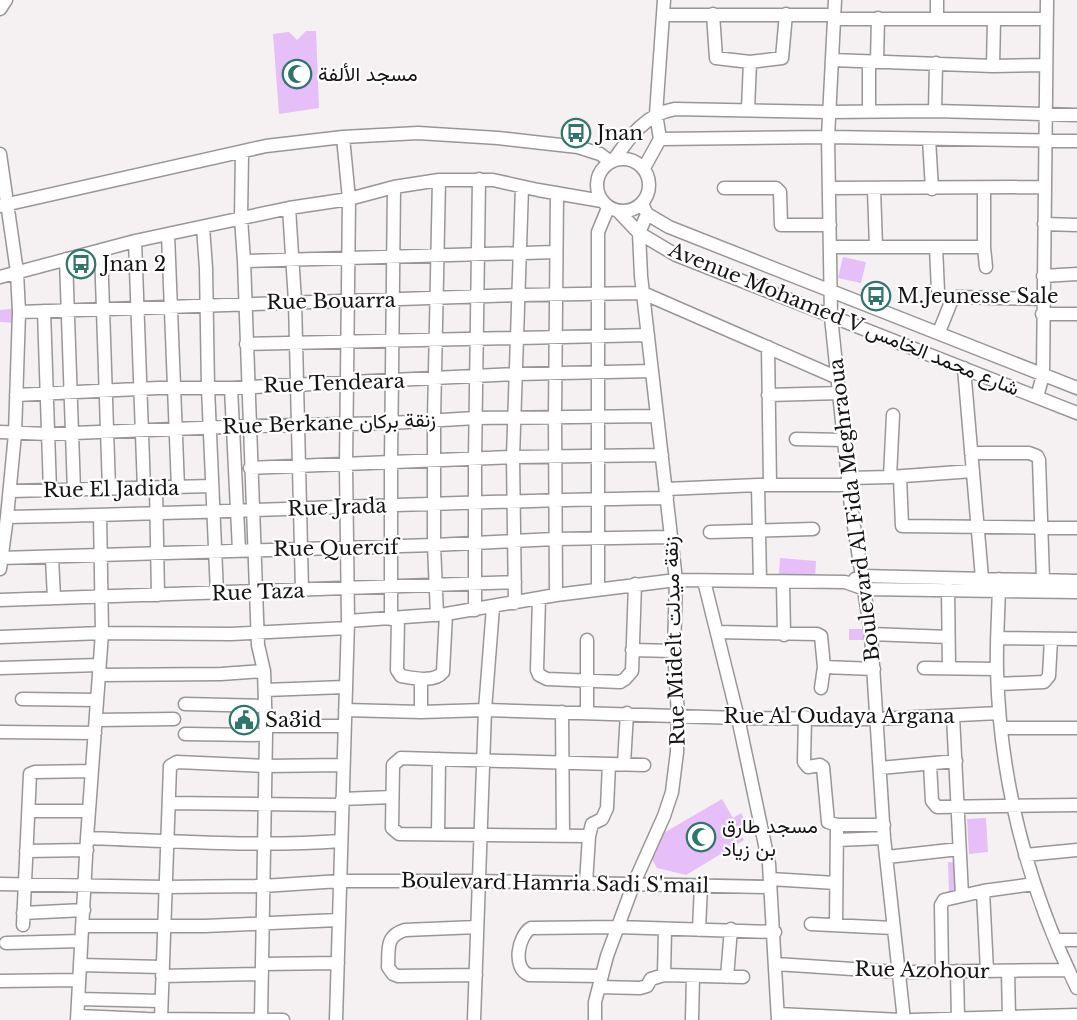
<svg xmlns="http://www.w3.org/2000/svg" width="1077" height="1020" font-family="'Libre Baskerville',Vazirmatn,serif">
  <rect width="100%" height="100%" fill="#f5f0f2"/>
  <path fill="#e6bef8" d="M306,31H316L319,108L279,114L273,34L289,32L297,40Z
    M843,257L866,262L861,283L838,278Z
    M11,307H18L17,323L0,322V310L11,309Z
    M780,558L816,561L815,578L779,575Z
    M849,629H866V640H849Z
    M722,799L733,818L741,813L746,822L737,828L744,840L686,875L657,868L650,856L662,834Z
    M986,818L988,852L969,854L967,819Z
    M948,862L959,863L960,891H949Z"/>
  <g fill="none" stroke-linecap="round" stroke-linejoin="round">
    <g stroke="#9a9698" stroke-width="15">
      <path id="minor" d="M835,0L828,137L831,317L851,507L871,634L884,838L904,1020
        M0,9L6,0
        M713,14L716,58L750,62
        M663,15H834
        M834,19H1046
        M937,19V0
        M832,60L993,66L1046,65
        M877,62L878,18
        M993,66L994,20
        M748,109L750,62L782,58L786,14
        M935,111L936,63
        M869,112V62
        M660,139L828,137L1077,141
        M929,139L932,189
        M242,153L241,218L244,261L258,645L264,671L266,735L261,1019
        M0,154L17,272L19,312L15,434L7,517L0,569
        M597 185a26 26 0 1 1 52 0a26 26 0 1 1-52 0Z
        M613,161C629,138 645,114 675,109L828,112L935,111L1077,115
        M644,168L660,139L656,114L664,0
        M724,188H776L780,192L781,225H830
        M829,188L1044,187
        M984,188V247L986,267
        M874,189L876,247
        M642,204L647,214L669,227L1077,388
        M0,206L266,146L343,137L418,133L498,138L578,147L600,154L611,162
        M289,208L295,301L302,590
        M619,212L639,233L676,255L1077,413
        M1044,224L1077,225
        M203,227L206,268L208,388L217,593
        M168,234L178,488
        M135,241L144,489
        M831,247H984
        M936,247L938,291
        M101,250L109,489
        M66,259L74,491
        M244,261L556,252
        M1043,276L1077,274
        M0,277L135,241L289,208L349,199L394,187L439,180H493L538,190L602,201
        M44,311L50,491
        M19,312L518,295L643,293L838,378
        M1042,314H1077
        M939,332L951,302L957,297L1043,299
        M246,344L648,335
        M768,347L770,485
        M964,368L982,578
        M231,388L239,550
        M16,395L158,388H231L516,374L652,371
        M768,395L840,393
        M1037,397L1043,375L1047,0
        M0,432L48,434L250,426L391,423L476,418L657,416
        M796,439L844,440
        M971,453H1029L1037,456L1039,460L1043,579
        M250,468L513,457L662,455
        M890,477L893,415
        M900,477L902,526L1077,528
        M849,478L890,477L973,471
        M758,485L760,580
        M156,488L158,595
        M666,489L758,485H849
        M10,491L212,486
        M7,517C227,513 447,501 667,498
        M710,532L813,529
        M1,558L434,545L555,539L671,537
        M52,558L54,598
        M855,579L862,576L1077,581
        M999,579C999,609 996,640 997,671C1000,782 1028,888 1077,988
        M704,581L738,718L769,864L778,1020
        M783,582L784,635
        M598,589V232L608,208
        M948,589L949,668
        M556,595L555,416L557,193
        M539,598L537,670L539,675L547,679L620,682L625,679L632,671L635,584
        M0,600L515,582
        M515,603L513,457L522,187
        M475,610V460L479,179
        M437,615L434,545V420L439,180
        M391,619V463L394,187
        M398,619L397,670L401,676C414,678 434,683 443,672L446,614
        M348,621L446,614L556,595L676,580L845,582L865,589L1077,592
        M718,632L817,634L821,636L824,667L821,688
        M871,634L948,637
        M0,637L102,633L231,634L348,628
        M997,638L1077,639
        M632,650L674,651
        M824,667L874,669
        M0,668L99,665
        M924,668L997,669
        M99,675L221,674L264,671
        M998,684L1044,682L1049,676L1051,639
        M265,690L345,687
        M22,699L97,700
        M185,704L265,706
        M345,710L421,712L485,710L738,718L877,719L999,713
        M421,712V679
        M562,712L563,836
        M587,713V640
        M953,716L962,895
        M805,717L804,762L808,767L820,765L823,767L828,822L837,825H884
        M96,720L174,719
        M265,726H344
        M1001,728H1077
        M0,732L95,733
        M185,734L266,735
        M624,764L627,713
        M930,764L932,801L937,807L1077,805
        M880,768L956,761
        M342,799L392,797
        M169,803L342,805
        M29,811H89
        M438,834L439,759
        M589,836L399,834L392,828L393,765L401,758L644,765
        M87,838C172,841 257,847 341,841
        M837,840L884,838
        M26,851L87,850
        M1025,855L1077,850
        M887,857L959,849
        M770,879L836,883
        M586,883L589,836L592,824L602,819L607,808L609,764
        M0,884L165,887L263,886L340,881H479L770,887
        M983,891L987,971
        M23,913L84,910
        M811,924L893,928
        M836,924L837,825
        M23,925L30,774L35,772L92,771
        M82,926H205L338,920
        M699,930L701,885
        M1056,940H1077
        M6,943L81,941
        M262,964L338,963
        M776,964L898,972L1068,970
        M80,965L162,967
        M957,971L958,1019
        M1008,971L1009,1018
        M942,972L941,905L944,900L983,891L1034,884
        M476,975L398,976L393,974L388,967C389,949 385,936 405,930L477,927
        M664,975L665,930
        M162,976L261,974
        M602,976L529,975C512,968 518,936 531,928L618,927L775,932
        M727,977L731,929
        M0,981L79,980
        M599,987L640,988L647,986L651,979L664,975L743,977
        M79,999L161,1001
        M778,1014L901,1020
        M78,1016L147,1019L283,1020
        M161,1019L170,766L177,762L266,766L343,765
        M77,1020L87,838L102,633L100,515
        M336,1020L348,621L346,465L349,199L343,137
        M474,1020L485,710L493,607
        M595,1020V1002L607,956L634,883L664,816L672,792L677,752L678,715L674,651L676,580L641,276L639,233L647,214
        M692,1020L693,976
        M912,1020L1077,1015"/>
    </g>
    <use href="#minor" stroke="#fff" stroke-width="12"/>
  </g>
  <defs>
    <g id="mosque-ring" transform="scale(1.5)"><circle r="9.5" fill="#fff" stroke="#2e756c" stroke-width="1.5"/><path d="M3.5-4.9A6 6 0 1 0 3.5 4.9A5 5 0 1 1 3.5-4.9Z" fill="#2e756c"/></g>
    <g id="bus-ring" transform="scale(1.5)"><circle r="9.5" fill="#fff" stroke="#2e756c" stroke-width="1.5"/><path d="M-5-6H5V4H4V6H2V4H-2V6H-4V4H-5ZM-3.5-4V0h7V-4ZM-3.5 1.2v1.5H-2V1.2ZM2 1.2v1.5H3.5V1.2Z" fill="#2e756c"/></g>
    <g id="civic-ring" transform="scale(1.5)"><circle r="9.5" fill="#fff" stroke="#2e756c" stroke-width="1.5"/><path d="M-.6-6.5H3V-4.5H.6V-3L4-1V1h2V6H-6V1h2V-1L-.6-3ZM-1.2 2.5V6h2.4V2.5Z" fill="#2e756c"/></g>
  </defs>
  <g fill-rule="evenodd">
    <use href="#mosque-ring" x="297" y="74"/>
    <use href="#bus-ring" x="576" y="133"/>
    <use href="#bus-ring" x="81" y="264"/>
    <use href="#bus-ring" x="876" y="296"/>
    <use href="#civic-ring" x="244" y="720"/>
    <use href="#mosque-ring" x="701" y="837"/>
  </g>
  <g text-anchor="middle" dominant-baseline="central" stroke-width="4.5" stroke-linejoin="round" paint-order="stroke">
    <g font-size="20" fill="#151314" stroke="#fff" text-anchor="start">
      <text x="318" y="74">مسجد الألفة</text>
      <text x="597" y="133">Jnan</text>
      <text x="102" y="264">Jnan 2</text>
      <text x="897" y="296">M.Jeunesse Sale</text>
      <text x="265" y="720">Sa3id</text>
      <text x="722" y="826">مسجد طارق<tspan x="722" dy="23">بن زياد</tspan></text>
    </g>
    <g font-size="20" fill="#151314" stroke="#fff">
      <text transform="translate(331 301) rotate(-1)">Rue Bouarra</text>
      <text transform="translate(844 319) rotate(22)">Avenue Mohamed V شارع محمد الخامس</text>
      <text transform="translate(334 383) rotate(-2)">Rue Tendeara</text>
      <text transform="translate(329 423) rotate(-2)">Rue Berkane زنقة بركان</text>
      <text transform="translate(111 489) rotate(-1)">Rue El Jadida</text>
      <text transform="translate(337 507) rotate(-2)">Rue Jrada</text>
      <text transform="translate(854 510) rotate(-97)">Boulevard Al Fida Meghraoua</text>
      <text transform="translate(336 548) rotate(-1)">Rue Quercif</text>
      <text transform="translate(258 592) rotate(-2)">Rue Taza</text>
      <text transform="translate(674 641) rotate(-92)">Rue Midelt زنقة ميدلت</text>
      <text x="839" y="716">Rue Al Oudaya Argana</text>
      <text transform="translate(555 883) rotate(1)">Boulevard Hamria Sadi S'mail</text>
      <text transform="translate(922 970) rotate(1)">Rue Azohour</text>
    </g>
  </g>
</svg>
